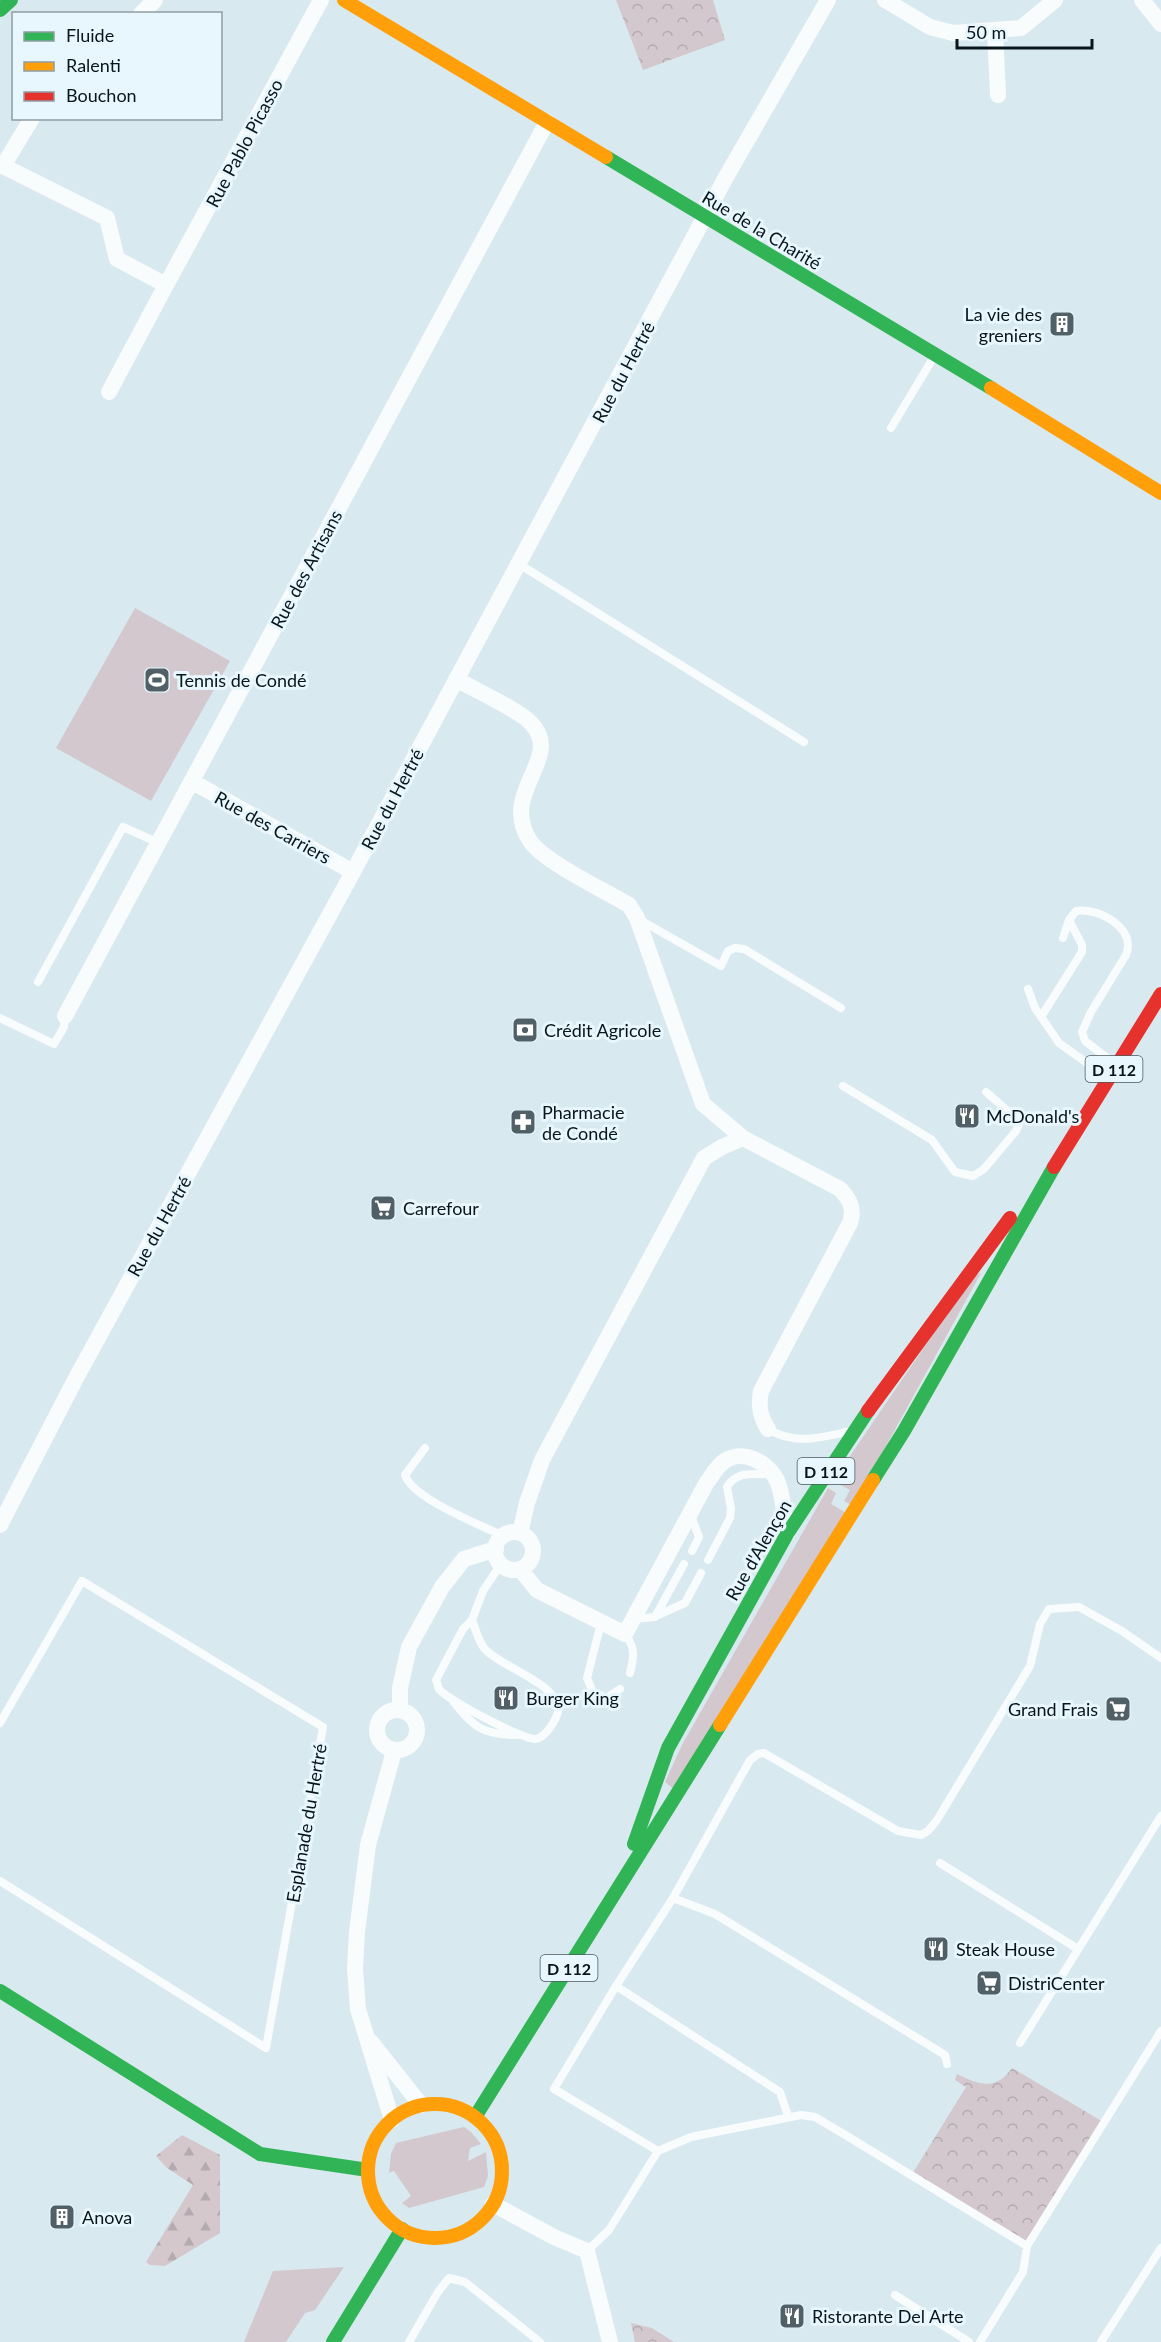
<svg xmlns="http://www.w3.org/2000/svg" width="1161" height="2342" font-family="Lato,sans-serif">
  <defs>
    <pattern id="forest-firs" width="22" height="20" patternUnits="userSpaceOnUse" patternTransform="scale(1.5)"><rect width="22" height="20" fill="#d4c8cd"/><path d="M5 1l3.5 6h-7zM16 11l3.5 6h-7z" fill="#b4abaf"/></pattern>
    <pattern id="park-crowns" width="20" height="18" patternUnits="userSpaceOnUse" patternTransform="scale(1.5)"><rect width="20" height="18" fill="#d3c8cd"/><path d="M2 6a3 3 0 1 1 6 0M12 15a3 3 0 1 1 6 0" fill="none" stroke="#b4abaf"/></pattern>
  </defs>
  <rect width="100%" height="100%" fill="#d9e9f0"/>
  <path fill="#d3c8cd" d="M135,608L230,661L151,801L56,748Z
    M981,1273L853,1506L844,1501L850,1490L833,1481L972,1277Z
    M828,1488L836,1493L831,1504L848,1514L677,1792L665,1782L683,1743Z
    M464,2127L471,2132L481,2144L470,2148L468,2161L486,2152L488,2176L484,2187L409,2208L402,2203L411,2196L394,2171L389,2173L391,2154L396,2143Z
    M344,2267L315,2310L305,2313L286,2342H244L273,2271Z"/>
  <path fill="url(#forest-firs)" d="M182,2135L220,2155V2233L165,2266L150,2265L146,2262L193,2185L167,2168L156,2156Z"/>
  <path fill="url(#park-crowns)" d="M616,0H713L725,40L643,70Z
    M1012,2068L1105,2123L1027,2246L911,2176L966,2087L955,2080L957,2074C979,2085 996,2091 1012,2068Z
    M631,2323L652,2328L674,2342H635Z"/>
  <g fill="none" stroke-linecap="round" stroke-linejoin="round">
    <path stroke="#f9fcfd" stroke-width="8" d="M891,428L935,355
      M519,564L804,742
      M640,920L721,966L728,951L735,948L744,949L841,1008
      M1063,938L1069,920L1076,911C1098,907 1137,928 1126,955L1091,1012L1082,1032L1085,1041L1114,1063
      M38,982L123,827L159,843
      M1028,989L1035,1008L1059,1043L1105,1076
      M1041,1017L1082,952V945L1069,920
      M0,1018L54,1044L64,1027L65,1016
      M843,1086L932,1140L955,1172L973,1176L984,1169L1016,1131L1019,1124L1017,1119L986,1092
      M768,1429C794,1445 819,1438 846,1432
      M425,1448L405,1475C413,1499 479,1524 503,1536
      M690,1513L699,1537L692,1551
      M708,1560L730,1518L731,1509L727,1487C737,1470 754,1475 772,1474
      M656,1616L685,1603L701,1573
      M634,1619L655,1617L684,1564
      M472,1620C476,1630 479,1645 488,1652C505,1668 562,1686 558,1712C556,1720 545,1738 536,1739C525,1741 446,1699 439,1689C438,1687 437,1681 436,1680L463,1629L472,1620L483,1591L501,1564
      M601,1623L587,1678L593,1692L606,1698L620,1689
      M625,1634C636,1648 634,1657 630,1673
      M453,1701C473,1727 483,1735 517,1735
      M0,1723L82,1581L323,1727L266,2048L0,1881
      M940,1863L1078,1949
      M673,1898L750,1760L758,1754L764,1753L898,1831L921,1835L928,1831L937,1820L1030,1666L1040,1624L1049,1609L1079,1607L1122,1631L1161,1658
      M616,1986L780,2092L788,2116
      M1020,2043L1161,1816
      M658,2151L554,2089L616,1986L673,1898L715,1914L945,2055L947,2064
      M587,2251L609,2230L658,2151L691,2137L801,2115L815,2117L852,2139L1027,2246
      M895,2295L969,2342
      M409,2342L438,2292L449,2278L465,2282L540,2342
      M980,2342L1023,2272L1027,2246L1161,2031
      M1101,2342L1161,2248"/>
    <path stroke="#f9fcfd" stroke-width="16" d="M885,0L930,27L953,33L1021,28L1055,0
      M1142,0L1161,24
      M141,14L155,0
      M995,31L998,95
      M32,118L3,166L107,218L117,259L166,285L321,0
      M109,392L166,285
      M456,679C473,689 519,710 531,723C565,759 498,791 530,841C543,861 605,891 629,905L637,918L703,1104L743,1138L840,1189C850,1199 855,1209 850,1223L761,1391C758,1406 760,1417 768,1429
      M193,782L353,872
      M65,1016L547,122
      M0,1525L75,1380L353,872L726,177L828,0
      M495 1551a19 19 0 1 1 38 0a19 19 0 1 1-38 0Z
      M520,1533L527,1503L542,1460L704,1158L722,1147L743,1138
      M520,1569L537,1590L625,1634L707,1482C712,1476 716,1468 721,1464C740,1446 770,1462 778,1483C784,1499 784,1517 787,1534
      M377 1730a20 20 0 1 1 40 0a20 20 0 1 1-40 0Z
      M400,1710V1688L409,1647L442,1587L464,1559L496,1549
      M371,2042L421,2105
      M392,2120L358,2009L355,1969L357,1932L368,1845L394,1751
      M493,2204L554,2237L587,2251L610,2342"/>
    <path stroke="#30b455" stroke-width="14" d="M0,10L11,0
      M606,157L991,388
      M873,1480L904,1431L1054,1167
      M634,1844L668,1748L787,1534L868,1411
      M0,1991L260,2154L368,2170
      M475,2117L720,1725
      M333,2342L402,2229"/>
    <path stroke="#ff9f0a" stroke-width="14" d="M344,0L606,157
      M991,388L1161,493
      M720,1725L873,1480
      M368 2171a67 67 0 1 1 134 0a67 67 0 1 1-134 0Z"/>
    <path stroke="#e5322d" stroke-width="14" d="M1054,1167L1161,994
      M868,1411L1010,1218"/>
  </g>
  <defs>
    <g id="building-square" transform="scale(1.35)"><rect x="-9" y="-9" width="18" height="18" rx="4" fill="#515f66" stroke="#e8f7fe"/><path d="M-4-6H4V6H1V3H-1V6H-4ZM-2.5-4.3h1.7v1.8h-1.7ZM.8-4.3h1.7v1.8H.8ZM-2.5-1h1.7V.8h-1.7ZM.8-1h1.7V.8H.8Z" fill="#fff"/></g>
    <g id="stadium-square" transform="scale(1.35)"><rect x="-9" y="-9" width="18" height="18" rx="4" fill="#515f66" stroke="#e8f7fe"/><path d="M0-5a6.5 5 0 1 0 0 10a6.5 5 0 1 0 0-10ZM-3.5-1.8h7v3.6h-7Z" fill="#fff"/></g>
    <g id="bank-square" transform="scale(1.35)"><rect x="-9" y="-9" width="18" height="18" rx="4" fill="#515f66" stroke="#e8f7fe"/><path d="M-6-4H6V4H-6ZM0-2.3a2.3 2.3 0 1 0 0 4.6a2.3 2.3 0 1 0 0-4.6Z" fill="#fff"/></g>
    <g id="restaurant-square" transform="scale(1.35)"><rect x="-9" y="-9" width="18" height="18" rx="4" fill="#515f66" stroke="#e8f7fe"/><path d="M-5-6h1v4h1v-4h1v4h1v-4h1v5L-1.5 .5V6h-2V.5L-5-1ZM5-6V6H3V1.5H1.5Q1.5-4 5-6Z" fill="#fff"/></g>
    <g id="pharmacy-square" transform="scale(1.35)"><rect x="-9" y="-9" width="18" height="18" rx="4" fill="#515f66" stroke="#e8f7fe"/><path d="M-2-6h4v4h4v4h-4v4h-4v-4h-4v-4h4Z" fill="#fff"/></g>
    <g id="supermarket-square" transform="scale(1.35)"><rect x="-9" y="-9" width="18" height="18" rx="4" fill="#515f66" stroke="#e8f7fe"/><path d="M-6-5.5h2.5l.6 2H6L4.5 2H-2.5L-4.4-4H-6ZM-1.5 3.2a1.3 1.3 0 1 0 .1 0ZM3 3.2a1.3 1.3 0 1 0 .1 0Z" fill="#fff"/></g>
  </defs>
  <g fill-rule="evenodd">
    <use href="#building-square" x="1062" y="324"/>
    <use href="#stadium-square" x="157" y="680"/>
    <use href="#bank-square" x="525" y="1030"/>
    <use href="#restaurant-square" x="967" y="1116"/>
    <use href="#pharmacy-square" x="523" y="1122"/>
    <use href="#supermarket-square" x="383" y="1208"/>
    <use href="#restaurant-square" x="506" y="1698"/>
    <use href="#supermarket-square" x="1118" y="1709"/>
    <use href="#restaurant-square" x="936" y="1949"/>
    <use href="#supermarket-square" x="989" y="1983"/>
    <use href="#building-square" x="62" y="2217"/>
    <use href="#restaurant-square" x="792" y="2316"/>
  </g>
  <g text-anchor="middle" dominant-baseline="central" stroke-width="6" stroke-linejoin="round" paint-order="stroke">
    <g fill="#e8f7fe" stroke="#4b595f" stroke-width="1.5">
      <rect x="1085.5" y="1056" width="57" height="26" rx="4.5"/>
      <rect x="797.5" y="1458" width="57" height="26" rx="4.5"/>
      <rect x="540.5" y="1955" width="57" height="26" rx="4.5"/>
    </g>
    <g font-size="16" font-weight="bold" fill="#08151b">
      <text x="1114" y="1069">D 112</text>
      <text x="826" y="1471">D 112</text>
      <text x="569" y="1968">D 112</text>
    </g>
    <g font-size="18" fill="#08151b" stroke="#e8f7fe">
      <text transform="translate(244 143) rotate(-62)">Rue Pablo Picasso</text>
      <text transform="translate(762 230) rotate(31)">Rue de la Charité</text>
      <text transform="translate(623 372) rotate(-62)">Rue du Hertré</text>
      <text transform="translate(306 569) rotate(-62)">Rue des Artisans</text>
      <text transform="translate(392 799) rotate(-62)">Rue du Hertré</text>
      <text transform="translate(273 827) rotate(29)">Rue des Carriers</text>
      <text transform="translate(159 1226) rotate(-61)">Rue du Hertré</text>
      <text transform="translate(758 1550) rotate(-60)">Rue d'Alençon</text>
      <text transform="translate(306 1823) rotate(-80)">Esplanade du Hertré</text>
    </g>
    <g font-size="18" fill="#08151b" stroke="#e8f7fe" text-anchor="start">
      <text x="1042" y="314" text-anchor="end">La vie des<tspan x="1042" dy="21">greniers</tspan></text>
      <text x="176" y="680">Tennis de Condé</text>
      <text x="544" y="1030">Crédit Agricole</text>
      <text x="542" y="1112">Pharmacie<tspan x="542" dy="21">de Condé</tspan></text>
      <text x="986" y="1116">McDonald's</text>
      <text x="403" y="1208">Carrefour</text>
      <text x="526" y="1698">Burger King</text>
      <text x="1098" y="1709" text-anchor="end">Grand Frais</text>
      <text x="956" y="1949">Steak House</text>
      <text x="1008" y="1983">DistriCenter</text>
      <text x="82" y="2217">Anova</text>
      <text x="812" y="2316">Ristorante Del Arte</text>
    </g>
  </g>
  <rect x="12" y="12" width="210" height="108" fill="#e8f7fe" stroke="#8e9da3" stroke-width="1.5"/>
  <rect x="24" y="32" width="30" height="9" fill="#30b455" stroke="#8e9da3" stroke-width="1.5"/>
  <text x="66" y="42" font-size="18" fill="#08151b">Fluide</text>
  <rect x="24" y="62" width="30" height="9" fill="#ff9f0a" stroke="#8e9da3" stroke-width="1.5"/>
  <text x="66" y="72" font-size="18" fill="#08151b">Ralenti</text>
  <rect x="24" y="92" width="30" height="9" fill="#e5322d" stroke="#8e9da3" stroke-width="1.5"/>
  <text x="66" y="102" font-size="18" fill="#08151b">Bouchon</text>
  <path d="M957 39v9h135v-9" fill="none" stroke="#08151b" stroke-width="3"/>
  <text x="966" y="39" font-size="18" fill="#08151b" stroke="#e8f7fe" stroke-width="4.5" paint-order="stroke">50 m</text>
</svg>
